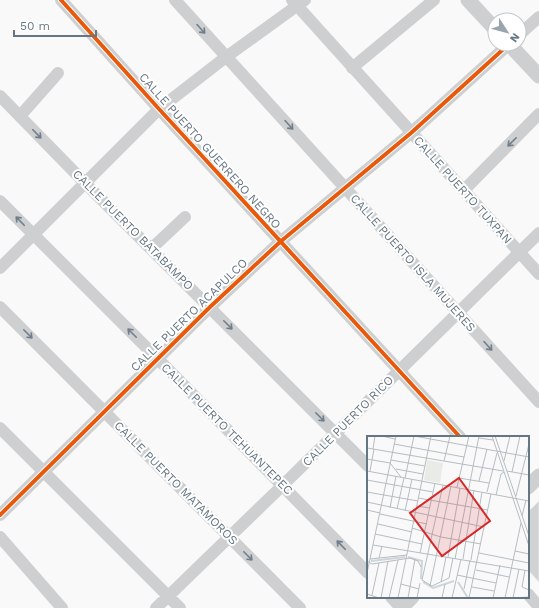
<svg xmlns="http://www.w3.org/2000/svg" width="539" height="608" font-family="'Work Sans',sans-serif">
  <rect width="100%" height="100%" fill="#f9f9f9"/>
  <path fill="#d0d2d3" stroke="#e8e8e8" d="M539,501V582L528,570V512Z"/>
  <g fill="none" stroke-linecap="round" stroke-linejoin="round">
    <path stroke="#cecfd0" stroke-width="12" d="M61,0L159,109L460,437
      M175,0L539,402
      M292,0L539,274
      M519,35L539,17
      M352,68L434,0
      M0,96L85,183L368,466
      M20,116L58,73
      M464,190L539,114
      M0,201L159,360L368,573
      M151,249L185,217
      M0,268L159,109L226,57L305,0
      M0,307L300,608
      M0,428L180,608
      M0,515L210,307L280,242L411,133L509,44
      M0,537L62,608
      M528,594L539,607
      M391,597L401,608
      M156,608L283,485L539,233"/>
    <path stroke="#cecfd0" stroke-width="15" d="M468,0L495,29
      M509,44L539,76
      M528,487L539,476
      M401,608L412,597"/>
    <g stroke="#fff" stroke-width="6">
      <path id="cycleway" d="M61,0L159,109L460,437
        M0,515L210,307L280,242L411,133L509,44"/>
    </g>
    <use href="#cycleway" stroke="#e8590c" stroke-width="4"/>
  </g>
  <defs><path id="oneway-shaft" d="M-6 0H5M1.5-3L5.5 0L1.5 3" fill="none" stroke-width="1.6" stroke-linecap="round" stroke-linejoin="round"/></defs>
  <g stroke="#707f8b">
    <use href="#oneway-shaft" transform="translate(201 29) rotate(48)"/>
    <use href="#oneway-shaft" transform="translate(289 125) rotate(48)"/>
    <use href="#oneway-shaft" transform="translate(37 134) rotate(46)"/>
    <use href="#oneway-shaft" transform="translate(512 142) rotate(135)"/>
    <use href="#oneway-shaft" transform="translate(20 221) rotate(-134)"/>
    <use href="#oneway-shaft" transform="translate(228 325) rotate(45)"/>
    <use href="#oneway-shaft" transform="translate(132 333) rotate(-135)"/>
    <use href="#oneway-shaft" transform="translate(28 334) rotate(45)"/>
    <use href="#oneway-shaft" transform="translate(488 346) rotate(48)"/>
    <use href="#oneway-shaft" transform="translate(320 417) rotate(45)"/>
    <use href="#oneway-shaft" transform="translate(341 545) rotate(-134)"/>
    <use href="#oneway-shaft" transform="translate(248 556) rotate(45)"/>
  </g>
  <g text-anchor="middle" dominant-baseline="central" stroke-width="4" stroke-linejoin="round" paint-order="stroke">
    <g font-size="12" fill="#657683" stroke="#fff">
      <text transform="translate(210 151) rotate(48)">CALLE PUERTO GUERRERO NEGRO</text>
      <text transform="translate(463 190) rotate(48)">CALLE PUERTO TUXPAN</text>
      <text transform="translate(133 230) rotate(45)">CALLE PUERTO BATABAMPO</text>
      <text transform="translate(413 263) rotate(48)">CALLE PUERTO ISLA MUJERES</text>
      <text transform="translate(189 315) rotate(-44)">CALLE PUERTO ACAPULCO</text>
      <text transform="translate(348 421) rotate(-45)">CALLE PUERTO RICO</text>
      <text transform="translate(227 429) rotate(45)">CALLE PUERTO TEHUANTEPEC</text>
      <text transform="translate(176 483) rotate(45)">CALLE PUERTO MATAMOROS</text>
    </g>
  </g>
  <g transform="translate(367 436)">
    <rect width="162" height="162" fill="#f9f9f9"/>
    <path d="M60,24L76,27L73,47L57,44Z" fill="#e8ebe6"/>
    <path fill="none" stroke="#ced6d9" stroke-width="2" d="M41,121L55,125L54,143M4,125L38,121M56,146L66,152L87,145M91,146L101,162"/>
    <path fill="none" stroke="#b5bdc3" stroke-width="1" d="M15,0L28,3M47,0L162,21M125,0L162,110M128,0L162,100M112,2L126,4M27,8L97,21M0,12L136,35M6,13L8,0M0,23L23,27L34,41M24,24L58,30M77,25L83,0M137,25L143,0M29,33L56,38M0,35L162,65M3,35L7,13M140,35L162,39M145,36L153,0M38,42L47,0M92,42L122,47M0,44L66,56M112,45L120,13M76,49L55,144L65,150L82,142M90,51L102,0M0,56L51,65M120,56L130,17M129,59L134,38L137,36M149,60L162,8M51,62L121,74M0,66L117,91M50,70L63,72M23,72L29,40M30,73L37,42M0,74L13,77M38,75L45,43M13,78L60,88M155,80L159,64M11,88L45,96M45,92L74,101L114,108M8,98L55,108M6,109L162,135M148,115L162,118M53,117L68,47M112,117L162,127M81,121L93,52M12,122L15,110M3,123L40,119M88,123L112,0M96,123L107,54M104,124L115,56M0,125L5,128L43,122L51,125L54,131M109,134L142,141M158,134L155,151L162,154M0,137L29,0M90,139L129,147M82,142L86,122M74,146L79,121M34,148L52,153M63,150L84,50M105,151L127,155M97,153L103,124M0,158L12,162M5,159L12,127M14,162L21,125M22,162L31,124M31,162L64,0M41,162L48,123M50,162L53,147M75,162L78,148M85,162L94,123M102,162L124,58M126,162L133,129M138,162L154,87M146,162L152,133M147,162L162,161"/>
    <path fill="#d62828" fill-opacity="0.15" stroke="#d62828" stroke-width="2" d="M92,42L123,85L75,120L43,77Z"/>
    <rect width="162" height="162" fill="none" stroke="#657683" stroke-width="2"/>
  </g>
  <g transform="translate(507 32) rotate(126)"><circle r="19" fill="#ffffff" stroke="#c1c8cd"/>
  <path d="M0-3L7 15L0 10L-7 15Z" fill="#99a4ac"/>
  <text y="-6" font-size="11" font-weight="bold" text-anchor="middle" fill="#657683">N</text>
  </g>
  <path d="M14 30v6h82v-6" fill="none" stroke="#657683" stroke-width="2"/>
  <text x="20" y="30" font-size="12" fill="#657683" stroke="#ffffff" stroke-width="3" paint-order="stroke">50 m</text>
</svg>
